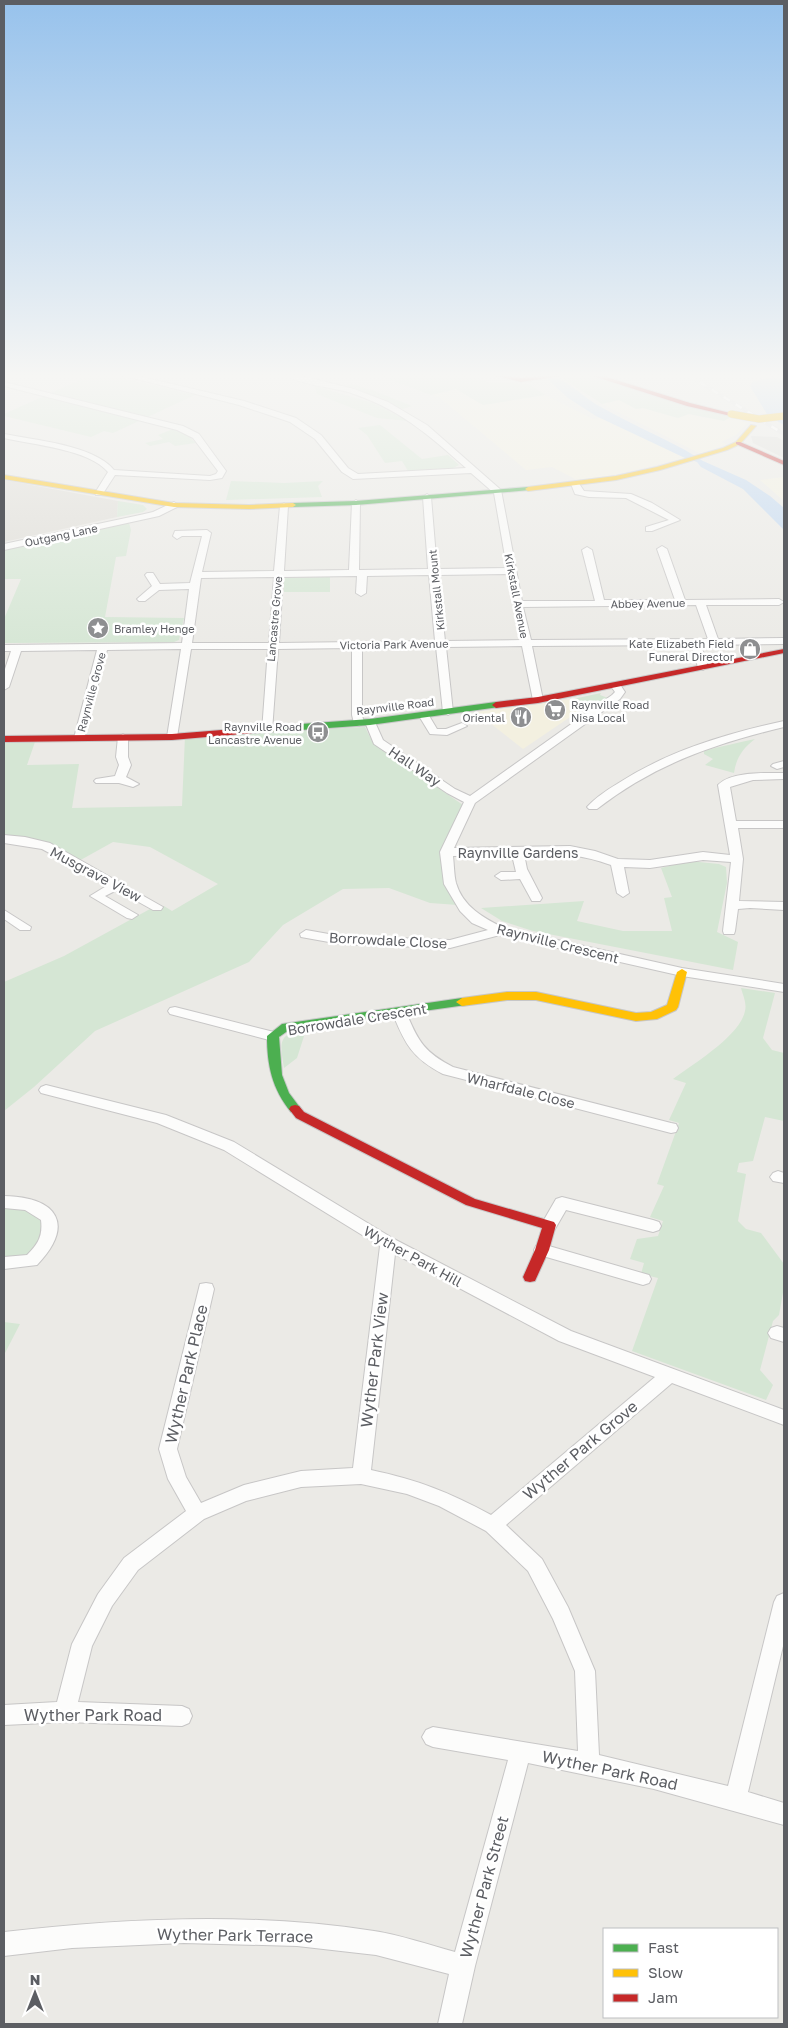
<svg xmlns="http://www.w3.org/2000/svg" width="788" height="2028" font-family="'Golos Text',sans-serif">
  <rect width="100%" height="100%" fill="#ebeae6"/>
  <path fill="#f3f0e0" d="M456,389L483,405L545,395L593,419L601,418L606,419L685,458L614,475L577,480L552,467L526,470L439,397L432,395Z
    M619,400L636,409L643,408L678,418L689,414L706,418L731,417L747,423L736,435L721,442L726,444L701,454L602,404Z
    M784,477V501L760,480Z
    M573,699L572,703L582,709L523,749L476,712Z"/>
  <path fill="#dcdbd7" d="M751,436L777,437L784,441V458L753,443Z"/>
  <path fill="#dedcd6" d="M4,480L118,501L117,517L4,542Z"/>
  <path fill="#d5e6d4" d="M91,375H108L195,395L113,433L104,431L91,437L4,416V414Z
    M377,375H466L488,382L529,384L545,395L483,405L456,389L431,395Z
    M578,375L594,377L731,417L724,421L689,414L678,418L643,408L636,409L619,400L602,404L562,378Z
    M351,384L372,390L412,406L403,409L345,387Z
    M315,386L373,403L408,421L377,418L317,394Z
    M380,425L422,459L448,455L459,465L453,468L408,471L402,461L385,463L367,435L358,428Z
    M173,429L188,436L196,443L175,446L169,442L150,446L145,443L163,439L158,435Z
    M231,481L284,483L323,481L318,486L322,497L226,500Z
    M118,501L143,505L147,509L143,512L117,517Z
    M129,523L131,530L126,556L116,557L105,617L184,618L179,640L174,642L4,643V619L21,579H4V550Z
    M330,577V592H284V578Z
    M601,693L600,695L608,698L587,712L571,703L573,699Z
    M365,727L372,741L384,751L466,807L446,852L458,905L430,903L389,888L343,889L283,925L249,962L95,1031L34,1087L4,1111V982L64,956L150,909L155,911L164,906L172,911L218,884L150,847L113,842L77,862L25,841L4,839V739H36L27,765L79,764L72,808L182,806L185,736Z
    M755,739C743,748 736,758 734,773L705,765L713,759L704,754V751C721,746 738,743 755,739Z
    M689,861L719,864L726,867L727,883L717,932L738,942L733,970L533,931L502,921L481,908L584,901L577,921L623,931H672L664,898L672,897L661,868Z
    M741,988L775,993L763,1038L772,1050L784,1053V1121L765,1117L753,1161L739,1163L737,1172L746,1174L738,1221L746,1229L761,1233L784,1264V1287L779,1315L773,1321L760,1370L773,1385L766,1400L632,1351L658,1278L641,1274L644,1263L630,1259L637,1239L658,1236L663,1221L650,1217L664,1186L657,1184L679,1123L669,1120L686,1083L673,1079C693,1064 740,1036 745,1011C747,1003 743,996 741,988Z
    M306,1030L297,1058L284,1068C280,1043 277,1033 306,1030Z
    M4,1202H23L49,1217L31,1261L4,1263Z
    M4,1322L20,1324L4,1355Z"/>
  <path fill="#bed6f1" d="M543,375C564,375 581,396 599,406C627,422 657,435 685,450L703,461L746,480L770,496L784,508V530L743,489L701,467L697,462L685,458L596,416L568,398Z
    M778,375H784V425L768,416L750,386L752,382Z"/>
  <g fill="none" stroke-linecap="round" stroke-linejoin="round">
    <g stroke="#c7c6c6" stroke-width="2">
      <path id="street" d="M121,375H134L244,401L296,418L321,435L348,468L358,474L466,468C428,434 398,408 348,392C330,387 301,385 286,375H298L354,389L388,402L427,425L501,490L522,601H595L582,550L587,547L592,550L604,600H675L657,549L662,546L667,549L685,600L779,599L784,602L779,605H706L718,639L784,638V644L701,645L708,667L703,670L698,667L691,645L532,646L543,700L538,703L533,700L522,646L446,647L453,712L448,715L443,712L436,647L362,648V715L364,723L359,726L354,723L352,715V648L278,649L272,731L267,734L262,731L268,649H191L177,737L172,740L167,737L181,649L107,650L84,738L83,740H75L74,738L97,650L21,651L9,687L4,690V672L11,651H4V645L182,643L189,589L159,590L145,601H139L137,599L152,586L145,575L147,573H153L160,584L190,583L202,536H182L177,539L173,536L175,531L207,530L211,533L202,572L274,571L280,506L284,503L288,506L284,571L349,570L352,503L356,500L360,503L359,570L428,569L423,497L427,494L431,497L437,569L507,568L494,493L471,473L353,479L342,472L315,439L290,422L239,405ZM508,574L521,640L445,641L438,575ZM429,575L435,641L279,643L283,577L357,576L356,593L361,596L366,593L367,576ZM274,577L269,643H192L201,578ZM696,605L708,639L531,640L523,607Z
        M4,382L183,426L199,434L226,471L222,478L210,480L115,475L102,495H96L95,493L108,472C89,449 33,445 4,438V434C34,440 94,445 114,470L210,476L216,474L218,471L193,438L177,430L4,386Z
        M572,482H578L584,491L631,494L652,503L680,520L652,531H646V527L669,520L626,498L589,497L575,494L571,484Z
        M174,502L178,505L177,507L159,516L4,550V544L140,515L153,512Z
        M615,682L619,683L625,692L620,699L475,803L454,848L570,846L595,851L618,859L650,860L703,852L730,855L718,785C731,771 766,773 784,773V779L753,780L730,787L736,821H784V828H738L743,859L739,901L784,902V910L750,908L738,909L735,931L734,934H724L723,931L731,862L703,860L650,868L624,867L629,893L623,897L617,893L611,865C577,853 560,854 524,854L527,869L542,898L540,901H532L520,879L501,880L495,876L501,872H516L512,855L453,856C454,864 454,875 456,883C463,907 484,918 504,928L682,968L784,984V992L682,976L500,935L450,948L340,944L301,937L300,934L306,930L340,936L450,940L488,930L472,923L460,911L444,884L440,852L464,802L447,793L374,744L365,722L366,720H374L383,740L455,789L470,796L612,695L615,692L610,685Z
        M424,713L428,714L437,729H446L462,723L467,726L447,735L430,734L419,716Z
        M784,721V727C714,744 655,764 597,809H589L587,807C595,798 607,790 617,784C668,751 725,734 784,721Z
        M123,734L128,737V757L131,765L126,777L139,784L133,787L119,783H96L94,781L96,779L115,776L119,765L116,757L118,737Z
        M784,761V767L777,769L771,766L773,764Z
        M4,835L25,837L50,843L163,907L161,910H153L117,890L105,896L138,915L132,919L127,918L90,896L108,885L42,849L4,843Z
        M4,910L31,927L30,930H20L4,919Z
        M175,1007L278,1033L280,1036L278,1039L273,1041L170,1014L168,1011L170,1008Z
        M399,1008L404,1009L406,1012C418,1041 424,1052 453,1067L671,1123L676,1124L678,1128L676,1132L671,1133L443,1074C412,1058 405,1044 392,1012L394,1009Z
        M46,1085L166,1115L234,1142L394,1239L571,1331L784,1410V1425L672,1383L506,1525L542,1559L568,1607L595,1671L599,1755L728,1786L774,1602L777,1596L784,1593V1642L748,1792L784,1803V1825L654,1789L528,1763L475,1966L462,2024H438L449,1974L376,1955L297,1946L184,1943L72,1948L4,1956V1932C126,1918 252,1912 374,1931C401,1935 429,1945 455,1952L508,1760L433,1747L426,1744L422,1737L426,1730L433,1727L578,1751L575,1671L553,1619L528,1571L486,1531L439,1506L407,1494L361,1484L301,1487L246,1501L204,1519L138,1570L112,1606L92,1646L78,1702L182,1706L189,1709L192,1716L189,1723L182,1726L65,1722L4,1725V1705L57,1702L72,1644L98,1594L124,1558L186,1511L168,1479L159,1449L200,1284L206,1283L212,1284L214,1289L177,1449L186,1477L201,1503L244,1485L301,1471L353,1468L380,1246L224,1150L157,1123L41,1093L39,1090L41,1087ZM395,1254L559,1341L655,1377L491,1515C449,1492 418,1480 371,1470Z
        M778,1171L784,1173V1183L773,1181L770,1177L773,1173Z
        M4,1196C57,1197 76,1224 37,1265L4,1269V1257L27,1255C38,1244 43,1236 41,1220L25,1210L4,1208Z
        M562,1197L653,1220L659,1222L661,1226L659,1230L653,1232L566,1210L555,1229L549,1231L543,1229L541,1225L556,1199Z
        M542,1244L649,1275L651,1279L649,1283L643,1285L536,1254L534,1250L536,1246Z
        M777,1326L784,1328V1342L771,1338L768,1333L771,1328Z"/>
    </g>
    <g stroke="#c7c7c8" stroke-width="2">
      <path id="fast" d="M528,487L530,488V490L356,505L293,507L290,505L293,503L356,501Z
        M496,702L500,705L499,707L370,725L273,732L269,729L273,726L370,719Z
        M462,998L468,1002L466,1005L289,1030L279,1037L282,1075L289,1093L301,1109L299,1112H291C272,1089 267,1065 267,1036L282,1024Z"/>
    </g>
    <g stroke="#c7c7c8" stroke-width="2">
      <path id="slow" d="M751,425L756,426L740,444L727,450L660,470L616,480L528,491L525,489L528,487L616,476L657,467L723,448L736,442Z
        M4,475L174,503L249,505L293,503L296,505L293,507L249,509L174,507L4,479Z
        M682,969L687,972L678,1007L676,1010L657,1019L636,1021L536,1000H507L462,1006L456,1002L462,998L507,992H536L636,1013L651,1012L667,1005L677,972Z"/>
    </g>
    <g stroke="#c7c7c8" stroke-width="2">
      <path id="jam" d="M494,375L521,378L566,375L521,382Z
        M590,375H600L690,403L734,414L731,416L687,406Z
        M736,442H740L784,461V465L736,444Z
        M784,649V653L538,703L496,708L492,705L496,702L538,697Z
        M273,726L276,727V731L172,740L4,742V736L172,734Z
        M295,1105L299,1106L304,1112L475,1199L554,1222L556,1225L549,1250L535,1281L530,1282L525,1281L523,1277L535,1250L542,1228L466,1205L296,1118L289,1109L291,1106Z"/>
    </g>
    <use href="#street" fill="#fcfcfb" fill-rule="evenodd"/>
    <use href="#fast" fill="#4caf50" fill-rule="evenodd"/>
    <use href="#slow" fill="#ffc107" fill-rule="evenodd"/>
    <use href="#jam" fill="#c62828" fill-rule="evenodd"/>
    <g stroke="#e2e2e2" stroke-width="4">
      <path id="rail" d="M688,375L784,434"/>
    </g>
    <use href="#rail" stroke="#fff" stroke-width="2.5" stroke-dasharray="7" stroke-linecap="butt"/>
    <g stroke="#c7c7c8" stroke-width="8" stroke-linecap="butt">
      <path id="slow-bridge" d="M731,414L759,419L784,416"/>
    </g>
    <use href="#slow-bridge" stroke="#ffc107" stroke-width="7"/>
  </g>
  <linearGradient id="sky" x2="0" y2="1"><stop stop-color="#97c2ec"/><stop offset="0.57" stop-color="#f6f6f4"/><stop offset="1" stop-color="#f6f6f4" stop-opacity="0"/></linearGradient>
  <rect width="788" height="659" fill="url(#sky)"/>
  <defs>
    <g id="sight-disc" transform="scale(1.125)"><circle r="9.5" fill="#8e8f91" stroke="#fff"/><path d="M0-6L1.8-2.2L6-1.7L2.9 1.2L3.7 5.4L0 3.3L-3.7 5.4L-2.9 1.2L-6-1.7L-1.8-2.2Z" fill="#fff"/></g>
    <g id="shop-disc" transform="scale(1.125)"><circle r="9.5" fill="#8e8f91" stroke="#fff"/><path d="M-5-2.5h2.3a2.7 3.5 0 0 1 5.4 0H5L5.5 6h-11ZM-1.5-2.5h3a1.5 2.3 0 0 0-3 0Z" fill="#fff"/></g>
    <g id="supermarket-disc" transform="scale(1.125)"><circle r="9.5" fill="#8e8f91" stroke="#fff"/><path d="M-6-5.5h2.5l.6 2H6L4.5 2H-2.5L-4.4-4H-6ZM-1.5 3.2a1.3 1.3 0 1 0 .1 0ZM3 3.2a1.3 1.3 0 1 0 .1 0Z" fill="#fff"/></g>
    <g id="restaurant-disc" transform="scale(1.125)"><circle r="9.5" fill="#8e8f91" stroke="#fff"/><path d="M-5-6h1v4h1v-4h1v4h1v-4h1v5L-1.5 .5V6h-2V.5L-5-1ZM5-6V6H3V1.5H1.5Q1.5-4 5-6Z" fill="#fff"/></g>
    <g id="bus-disc" transform="scale(1.125)"><circle r="9.5" fill="#8e8f91" stroke="#fff"/><path d="M-5-6H5V4H4V6H2V4H-2V6H-4V4H-5ZM-3.5-4V0h7V-4ZM-3.5 1.2v1.5H-2V1.2ZM2 1.2v1.5H3.5V1.2Z" fill="#fff"/></g>
  </defs>
  <g fill-rule="evenodd">
    <use href="#sight-disc" x="98" y="628"/>
    <use href="#shop-disc" x="750" y="649"/>
    <use href="#supermarket-disc" x="555" y="710"/>
    <use href="#restaurant-disc" x="521" y="717"/>
    <use href="#bus-disc" x="318" y="732"/>
  </g>
  <g text-anchor="middle" dominant-baseline="central" stroke-width="5" stroke-linejoin="round" paint-order="stroke">
    <g font-size="11" fill="#5c5e63" stroke="#fff">
      <text transform="translate(61 535) rotate(-12)">Outgang Lane</text>
      <text transform="translate(436 590) rotate(-96)">Kirkstall Mount</text>
      <text transform="translate(517 596) rotate(79)">Kirkstall Avenue</text>
      <text transform="translate(648 603) rotate(-1)">Abbey Avenue</text>
      <text transform="translate(274 619) rotate(-85)">Lancastre Grove</text>
      <text transform="translate(394 644) rotate(-1)">Victoria Park Avenue</text>
      <text transform="translate(91 692) rotate(-75)">Raynville Grove</text>
      <text transform="translate(395 706) rotate(-7)">Raynville Road</text>
    </g>
    <g font-size="11" fill="#5c5e63" stroke="#fff" text-anchor="end">
      <text x="114" y="628" text-anchor="start">Bramley Henge</text>
      <text x="734" y="643">Kate Elizabeth Field<tspan x="734" dy="13">Funeral Director</tspan></text>
      <text x="571" y="704" text-anchor="start">Raynville Road<tspan x="571" dy="13">Nisa Local</tspan></text>
      <text x="505" y="717">Oriental</text>
      <text x="302" y="726">Raynville Road<tspan x="302" dy="13">Lancastre Avenue</tspan></text>
    </g>
    <g font-size="14" fill="#5c5e63" stroke="#fff">
      <text transform="translate(415 766) rotate(34)">Hall Way</text>
      <text x="518" y="852">Raynville Gardens</text>
      <text transform="translate(96 874) rotate(28)">Musgrave View</text>
      <text transform="translate(388 940) rotate(3)">Borrowdale Close</text>
      <text transform="translate(558 943) rotate(14)">Raynville Crescent</text>
      <text transform="translate(357 1019) rotate(-9)">Borrowdale Crescent</text>
      <text transform="translate(521 1090) rotate(14)">Wharfdale Close</text>
      <text transform="translate(413 1256) rotate(29)">Wyther Park Hill</text>
    </g>
    <g font-size="16" fill="#5c5e63" stroke="#fff">
      <text transform="translate(374 1360) rotate(-83)">Wyther Park View</text>
      <text transform="translate(186 1374) rotate(-77)">Wyther Park Place</text>
      <text transform="translate(580 1450) rotate(-40)">Wyther Park Grove</text>
      <text x="93" y="1715">Wyther Park Road</text>
      <text transform="translate(610 1770) rotate(12)">Wyther Park Road</text>
      <text transform="translate(484 1887) rotate(-75)">Wyther Park Street</text>
      <text transform="translate(235 1935) rotate(1)">Wyther Park Terrace</text>
    </g>
  </g>
  <rect width="788" height="2028" fill="none" stroke="#5c5e63" stroke-width="10"/>
  <rect x="603" y="1928" width="175" height="90" fill="#ffffff" stroke="#bebfc1"/>
  <rect x="613" y="1944" width="25" height="8" fill="#4caf50" stroke="#bebfc1"/>
  <text x="648" y="1953" font-size="15" fill="#5c5e63">Fast</text>
  <rect x="613" y="1969" width="25" height="8" fill="#ffc107" stroke="#bebfc1"/>
  <text x="648" y="1978" font-size="15" fill="#5c5e63">Slow</text>
  <rect x="613" y="1994" width="25" height="8" fill="#c62828" stroke="#bebfc1"/>
  <text x="648" y="2003" font-size="15" fill="#5c5e63">Jam</text>
  <g transform="translate(35 1993)" stroke="#ffffff" stroke-width="4" paint-order="stroke">
  <path d="M0-4L9 19L0 12L-9 19Z" fill="#5c5e63"/>
  <text y="-8" font-size="14" font-weight="bold" text-anchor="middle" fill="#5c5e63">N</text>
  </g>
</svg>
